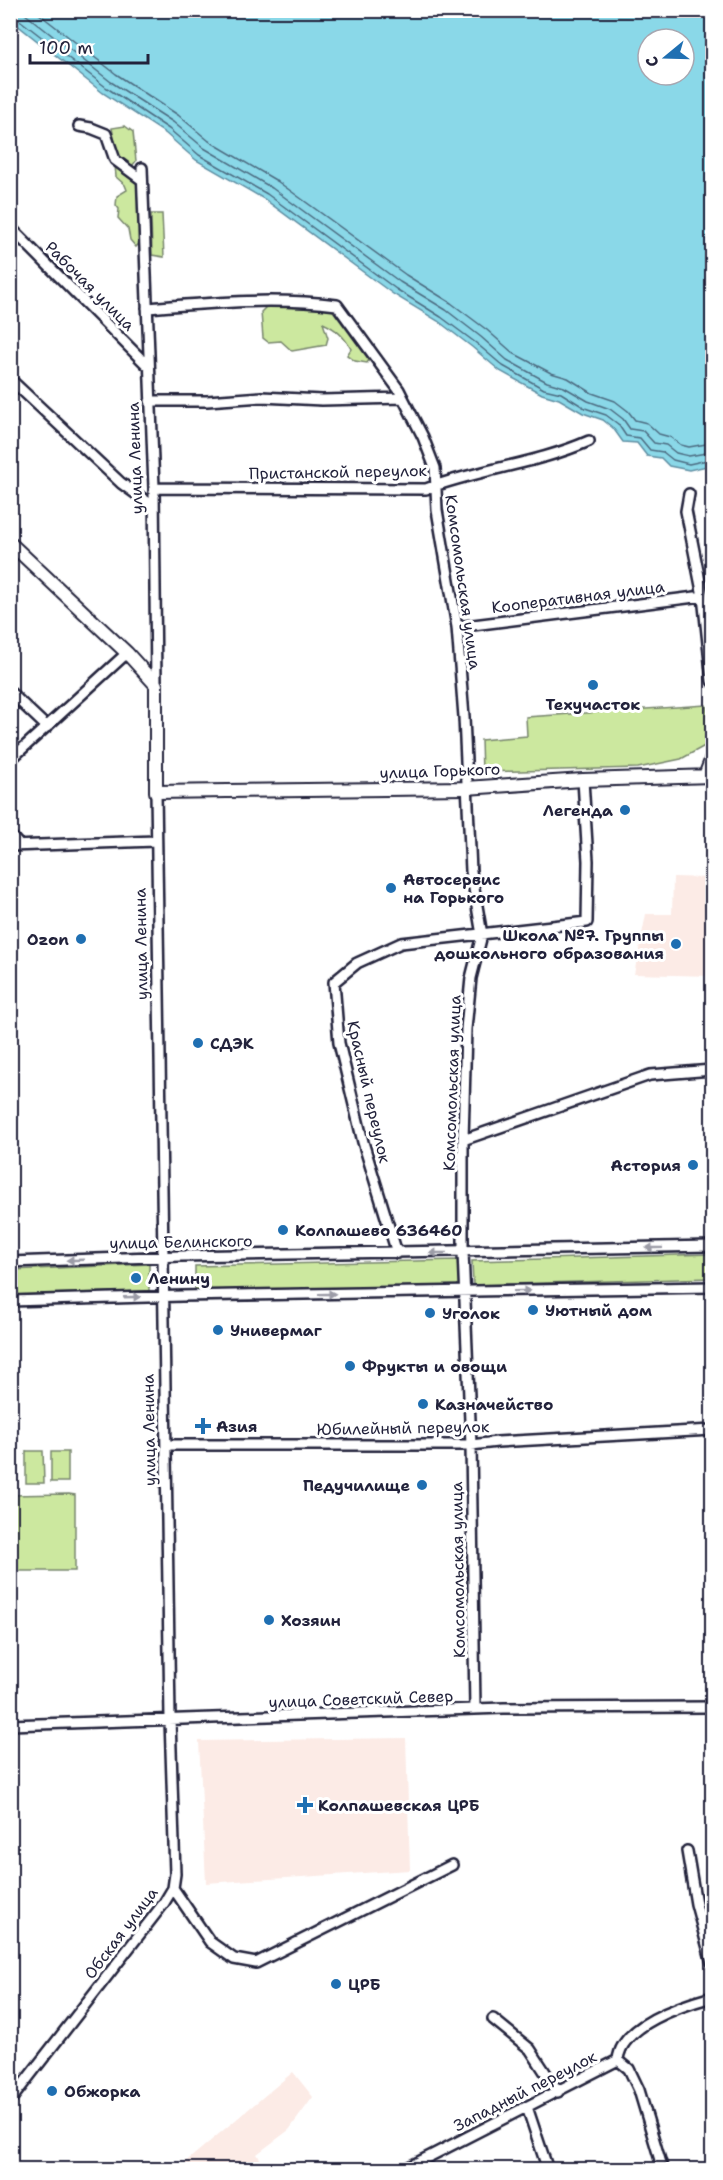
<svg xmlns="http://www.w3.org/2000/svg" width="723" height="2180" font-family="'Shantell Sans',sans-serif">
  <rect width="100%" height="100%" fill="#fff"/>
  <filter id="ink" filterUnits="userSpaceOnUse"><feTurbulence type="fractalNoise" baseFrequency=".0167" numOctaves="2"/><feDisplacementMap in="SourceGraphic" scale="12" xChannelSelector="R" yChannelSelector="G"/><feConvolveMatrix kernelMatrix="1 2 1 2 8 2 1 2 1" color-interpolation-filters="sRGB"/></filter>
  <g filter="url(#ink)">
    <path fill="#fcebe6" d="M673,877L712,878V976L634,974L646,914H672Z
      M406,1738L410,1870L206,1883L199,1741Z
      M293,2072L313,2097L289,2130L257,2154L266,2168L264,2170L177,2169Z"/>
    <path fill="#cce89f" stroke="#77856d" stroke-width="1.5" d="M125,126L133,132L136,161L132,166L118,158L112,128Z
      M115,165L140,179L142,240L136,247L130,240L128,229L118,218L119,209L116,205L117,196L127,190L125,185L116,177Z
      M151,214H162L164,257L152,255Z
      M266,307L331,308L369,360L367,363L355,361L347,355L351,349C344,336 336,329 323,323L328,338L326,345L292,351L281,341L268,342L263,338L261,312Z
      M706,705L712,742L681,759L638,768L482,772L481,740L527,736L526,717Z
      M712,1254V1278L473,1285L472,1261Z
      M458,1260L459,1286L195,1291V1266Z
      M149,1264V1291L11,1295V1270Z
      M26,1451H43L44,1483H26Z
      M51,1452H68V1482H51Z
      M69,1494L75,1495V1571H11V1495Z"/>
    <path fill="#8ad8e8" stroke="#608fa3" stroke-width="1.5" fill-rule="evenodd" d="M10,11H712V465L689,470L669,466L661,458L647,456L637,443L623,442L613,428L603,420L583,413L559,399L542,394L500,371L472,347L438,321L393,294L264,199L196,160L165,133L103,93L11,20ZM648,39H684V75H648Z"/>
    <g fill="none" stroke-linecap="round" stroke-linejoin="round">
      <path stroke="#4c6b80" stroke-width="1.5" d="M20,10L111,82L173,122L204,148L272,188L400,282L446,310L481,337L507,360L547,382L564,387L588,401L610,409L623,419L630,429L643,431L654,443L666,445L676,453L689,456L712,452
        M34,10L116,74L178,115L209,141L277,181L406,275L451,303L487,330L513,353L551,373L568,378L592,393L615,401L628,411L635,420L647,423L659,434L670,437L681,445L689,447L712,443
        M10,16L17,18L107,88L169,129L199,155L267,194L396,289L441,317L476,343L503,366L544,389L561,393L585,408L606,415L618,424L626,436L640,438L650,450L663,452L673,460L689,464L712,459"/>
      <g stroke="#22223b" stroke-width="14">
        <path id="minor" d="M79,126L91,128L106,134L115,160L142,180
          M142,168L154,488L156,685
          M10,227L149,367
          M147,308C209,303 274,297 337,305L399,390L423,437L435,468L437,510L457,627L464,717L471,871L482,935L471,978L466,1029L463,1140V1252L471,1445L475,1709
          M10,379L121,483L153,506
          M150,401H207L262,397L322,400L403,398
          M154,488L426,489C479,469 537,464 589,441
          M689,494L686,511L703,596L712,681
          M457,627L703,596
          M10,692L47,727
          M10,760L127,653
          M10,835L19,845
          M10,846L156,841
          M463,1140L650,1075L712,1070
          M397,1253L363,1142L339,1043L334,982L357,963L401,943L587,922L588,861L583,780
          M10,1262L181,1256L712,1246
          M10,1301L182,1296L712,1287
          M166,1445H471L497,1442L712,1430
          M10,1725L504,1708L712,1707
          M687,1851L696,1904L712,1963
          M173,1888L210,1942L234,1959L256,1963L452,1865
          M493,2019L530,2049L558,2092
          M618,2060L629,2069L639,2090L663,2170
          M10,2101L164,1903L173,1888L175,1874L170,1719L156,792
          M527,2107L548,2170
          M403,2170L618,2060C621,2025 683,2005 712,1997"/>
      </g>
      <g stroke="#22223b" stroke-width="16">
        <path id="major" d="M10,543L127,653L156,685V792L466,788L583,780L712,776
          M705,776L712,758"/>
      </g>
      <use href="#minor" stroke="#fff" stroke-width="9"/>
      <use href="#major" stroke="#fff" stroke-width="12"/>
    </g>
    <defs><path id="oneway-solid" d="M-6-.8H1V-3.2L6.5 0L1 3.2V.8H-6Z" transform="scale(1.5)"/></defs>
    <g fill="#9c9ca7">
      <use href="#oneway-solid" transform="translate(654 1248) rotate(179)"/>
      <use href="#oneway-solid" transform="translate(438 1253) rotate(179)"/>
      <use href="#oneway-solid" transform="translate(75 1260) rotate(178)"/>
      <use href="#oneway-solid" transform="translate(522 1291) rotate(-1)"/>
      <use href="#oneway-solid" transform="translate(327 1294) rotate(-1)"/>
      <use href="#oneway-solid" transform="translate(132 1297) rotate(-2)"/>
    </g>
  </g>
  <g fill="#1f6fb2" stroke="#fff" stroke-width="2">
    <circle cx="593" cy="685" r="6"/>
    <circle cx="625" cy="810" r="6"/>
    <circle cx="391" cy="888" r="6"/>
    <circle cx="81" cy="939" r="6"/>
    <circle cx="676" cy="944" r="6"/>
    <circle cx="198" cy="1043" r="6"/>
    <circle cx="693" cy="1165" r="6"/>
    <circle cx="283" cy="1230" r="6"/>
    <circle cx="136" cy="1278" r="6"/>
    <circle cx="533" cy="1310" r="6"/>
    <circle cx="430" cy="1313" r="6"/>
    <circle cx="218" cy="1330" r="6"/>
    <circle cx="350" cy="1366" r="6"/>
    <circle cx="423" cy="1404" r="6"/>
    <path d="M200 1417h6v6h6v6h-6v6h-6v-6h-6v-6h6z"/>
    <circle cx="422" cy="1485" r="6"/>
    <circle cx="269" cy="1620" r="6"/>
    <path d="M302 1796h6v6h6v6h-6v6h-6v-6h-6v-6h6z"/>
    <circle cx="336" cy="1984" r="6"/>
    <circle cx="52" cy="2091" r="6"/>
  </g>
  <g text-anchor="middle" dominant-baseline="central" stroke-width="6" stroke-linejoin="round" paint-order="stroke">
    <g font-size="16" fill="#22223b" stroke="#fff">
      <text transform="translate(90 286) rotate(45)">Рабочая улица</text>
      <text transform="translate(135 458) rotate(-92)">улица Ленина</text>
      <text transform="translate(338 472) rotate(-1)">Пристанской переулок</text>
      <text transform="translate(463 582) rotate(82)">Комсомольская улица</text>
      <text transform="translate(578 597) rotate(-7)">Кооперативная улица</text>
      <text transform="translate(440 771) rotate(-2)">улица Горького</text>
      <text transform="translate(141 944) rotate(-91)">улица Ленина</text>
      <text transform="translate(452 1083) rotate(-88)">Комсомольская улица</text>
      <text transform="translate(369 1092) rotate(77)">Красный переулок</text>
      <text transform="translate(181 1242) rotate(-1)">улица Белинского</text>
      <text transform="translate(403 1428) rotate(-1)">Юбилейный переулок</text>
      <text transform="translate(149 1430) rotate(-91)">улица Ленина</text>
      <text transform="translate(458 1570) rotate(-91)">Комсомольская улица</text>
      <text transform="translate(361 1699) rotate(-2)">улица Советский Север</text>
      <text transform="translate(121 1933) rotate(-53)">Обская улица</text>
      <text transform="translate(525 2091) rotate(-27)">Западный переулок</text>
    </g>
    <g font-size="16" font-weight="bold" fill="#22223b" stroke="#fff" text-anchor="start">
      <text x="593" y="704" text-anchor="middle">Техучасток</text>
      <text x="613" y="810" text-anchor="end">Легенда</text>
      <text x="403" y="879">Автосервис<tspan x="403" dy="18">на Горького</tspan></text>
      <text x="664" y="935" text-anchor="end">Школа №7. Группы<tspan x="664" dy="18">дошкольного образования</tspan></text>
      <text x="69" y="939" text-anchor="end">Ozon</text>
      <text x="210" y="1043">СДЭК</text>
      <text x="681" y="1165" text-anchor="end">Астория</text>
      <text x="295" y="1230">Колпашево 636460</text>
      <text x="148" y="1278">Ленину</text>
      <text x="545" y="1310">Уютный дом</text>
      <text x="442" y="1313">Уголок</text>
      <text x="230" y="1330">Универмаг</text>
      <text x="362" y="1366">Фрукты и овощи</text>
      <text x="435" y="1404">Казначейство</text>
      <text x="216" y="1426">Азия</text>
      <text x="410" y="1485" text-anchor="end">Педучилище</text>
      <text x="281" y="1620">Хозяин</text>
      <text x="318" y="1805">Колпашевская ЦРБ</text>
      <text x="348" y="1984">ЦРБ</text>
      <text x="64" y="2091">Обжорка</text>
    </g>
  </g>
  <rect width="723" height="2180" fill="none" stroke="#fff" stroke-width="36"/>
  <rect x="18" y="18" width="687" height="2144" fill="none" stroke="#22223b" stroke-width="2" filter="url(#ink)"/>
  <g transform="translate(666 57) rotate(251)"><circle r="28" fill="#ffffff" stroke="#a7a7b1" stroke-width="1.5"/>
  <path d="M0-4.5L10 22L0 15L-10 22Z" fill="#1f6fb2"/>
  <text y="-9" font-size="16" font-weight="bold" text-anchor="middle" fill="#22223b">С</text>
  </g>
  <path d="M30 54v9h118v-9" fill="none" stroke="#22223b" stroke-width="3"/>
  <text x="39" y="54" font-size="18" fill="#22223b" stroke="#ffffff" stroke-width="4.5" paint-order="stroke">100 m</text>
</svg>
